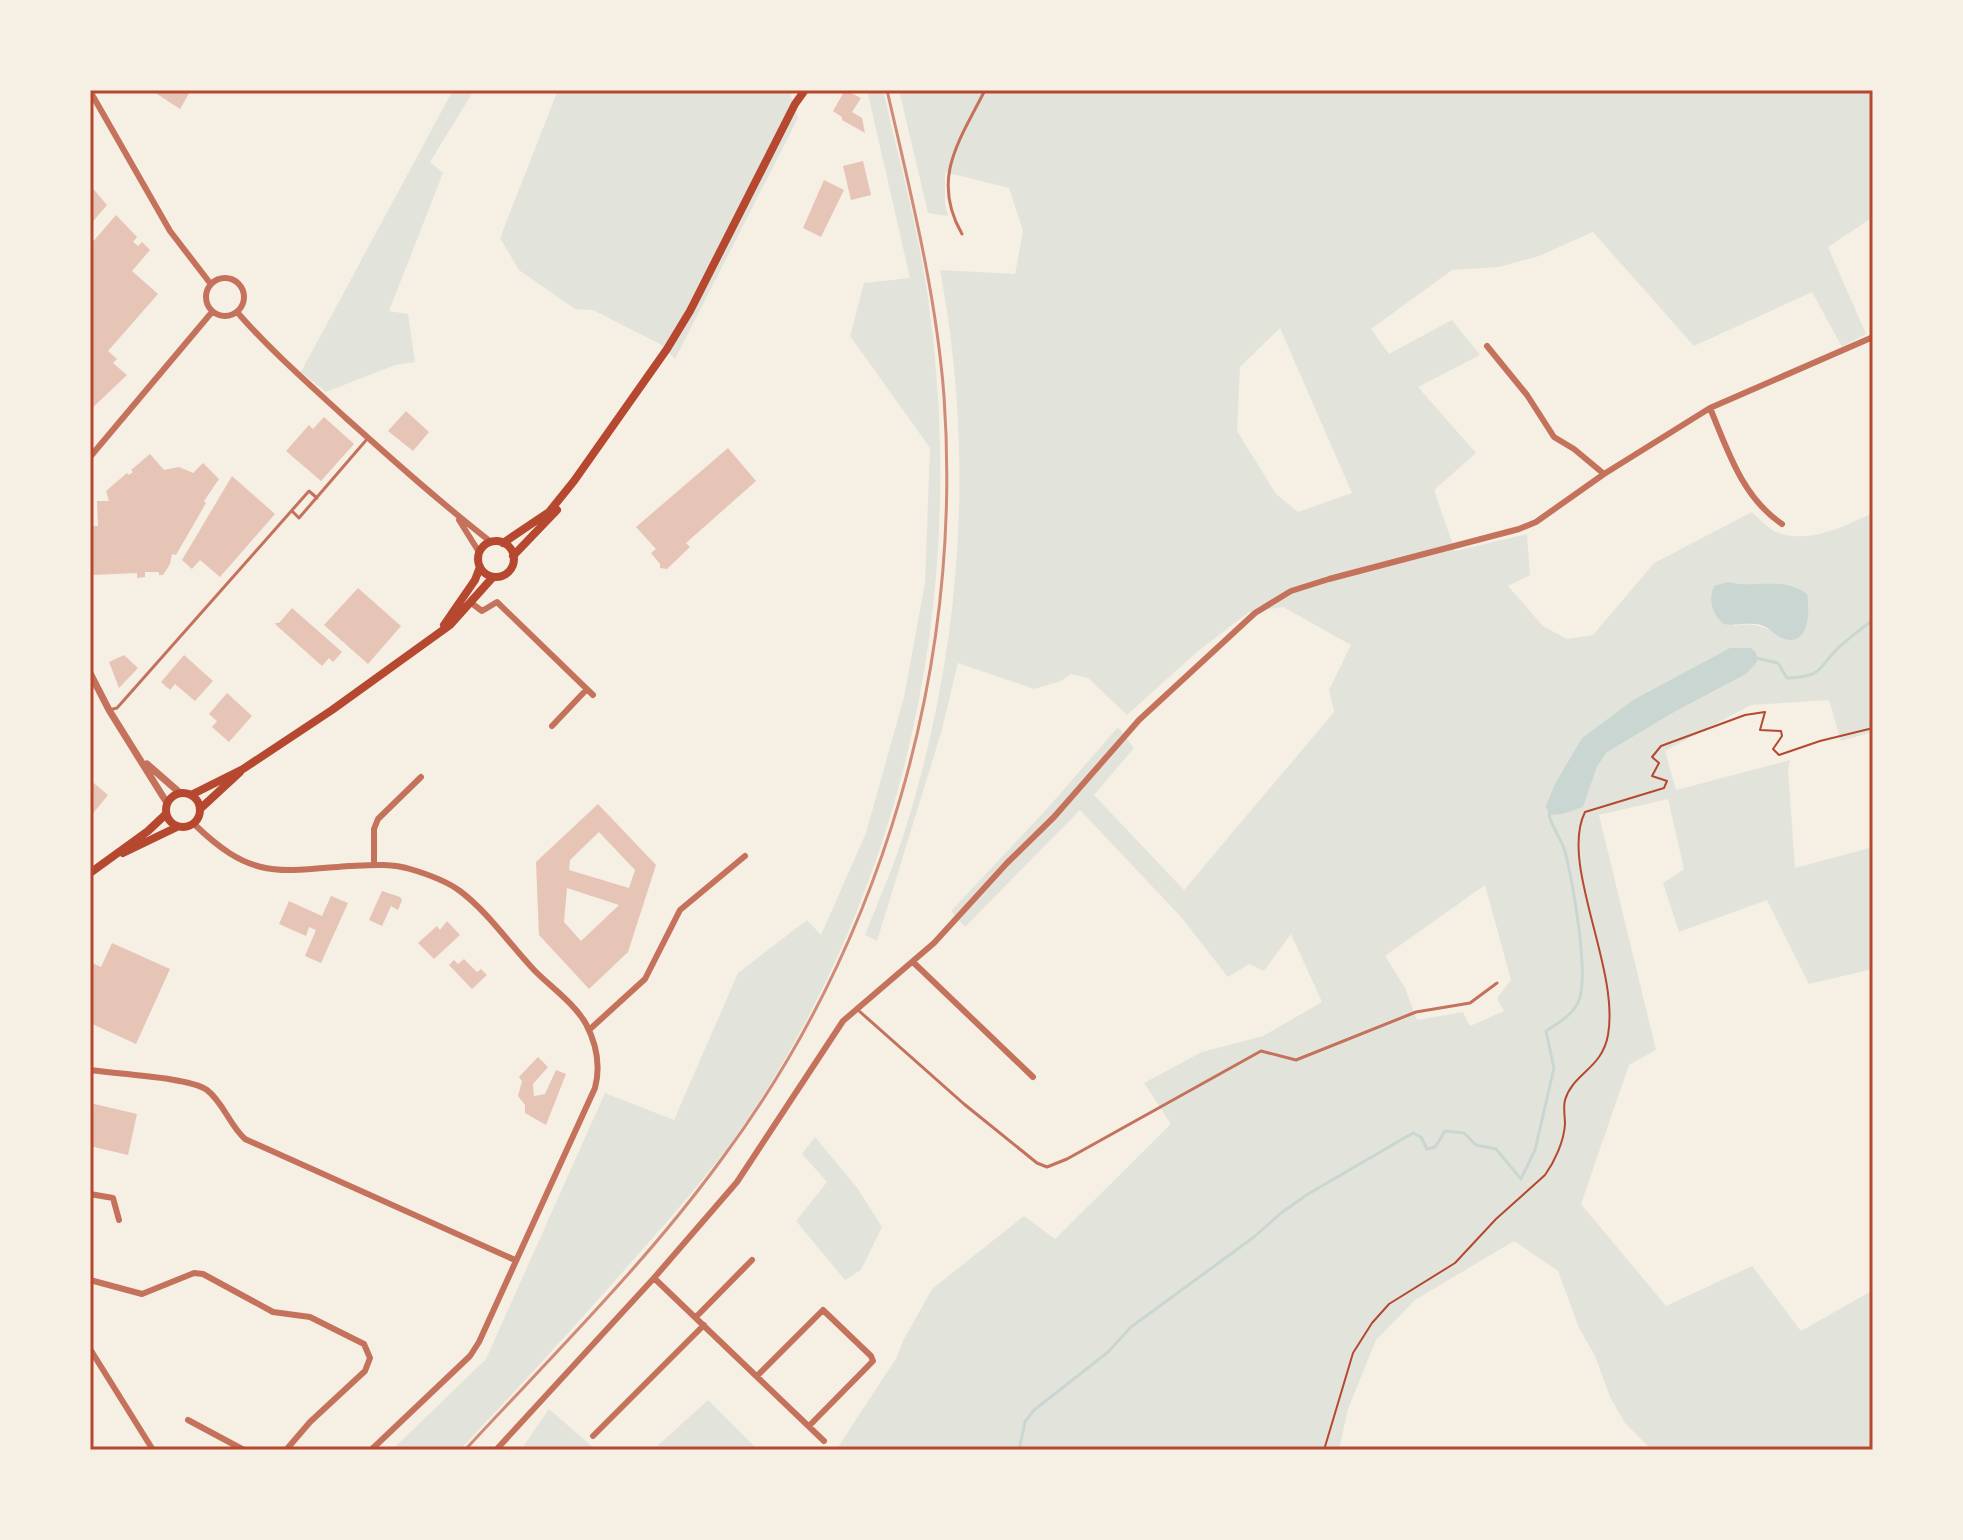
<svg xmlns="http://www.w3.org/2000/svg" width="1963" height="1540" font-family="'Roboto Condensed',sans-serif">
  <rect width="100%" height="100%" fill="#f6efe4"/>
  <path fill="#e2e4dc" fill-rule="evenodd" d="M453,90H474L430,162L443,173L389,311L408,314L415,362L395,365L326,392L301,372Z
    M558,90H789L798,118L675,359L660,344L593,310L575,309L519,270L500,238Z
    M867,90H883C900,164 921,238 930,313C966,594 908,873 753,1111C718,1164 676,1212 634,1259C577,1324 519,1387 460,1450H392L486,1359L605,1093L674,1120L738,973L807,920L821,935L866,833L904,697L925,583L930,448L850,336L864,283L910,278Z
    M899,90H1873V217L1828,247L1866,334L1842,347L1812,292L1694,346L1593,232L1539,256L1499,267L1452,270L1371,329L1389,354L1452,320L1480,355L1418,387L1476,453L1434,490L1455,551L1527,534L1530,575L1508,586L1543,626L1567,639L1593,635L1654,563L1752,512C1759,519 1768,528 1776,532C1809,545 1844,526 1873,513V732L1841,741L1829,700L1751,705L1665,751L1676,790L1790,760L1788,769L1795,868L1873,847V969L1809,984L1767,900L1679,932L1663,883L1684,869L1668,799L1599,815L1656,1050L1629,1065L1581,1204L1666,1306L1752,1266L1801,1331L1873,1290V1450H1652L1625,1423L1610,1397L1595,1356L1579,1328L1558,1271L1514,1241L1415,1300L1376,1340L1348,1409L1339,1450H836L897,1357L903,1341L932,1289L1024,1216L1055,1239L1171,1124L1144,1083L1202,1052L1263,1036L1322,1002L1291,934L1264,971L1249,964L1228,977L1181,917L1080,810L965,927L951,911L1045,811L1118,727L1134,748L1094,795L1184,890L1334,712L1329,690L1351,645L1283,607L1249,612L1197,652L1127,715L1088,678L1071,674L1061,681L1034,689L958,663L941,733L877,941L865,935C879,899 895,864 906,827C962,647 975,456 940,270L1015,274L1023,231L1009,188L945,172V204L948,216L928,213ZM1280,328L1352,493L1298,512L1276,494L1237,431L1240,367ZM1727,582C1756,589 1782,575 1807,595L1782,638C1765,626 1755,622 1734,626ZM1746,674L1676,711L1606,753L1597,767L1583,807L1582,738L1633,700ZM1485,885L1511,980L1497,998L1504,1011L1470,1026L1463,1012L1417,1020L1405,988L1385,956Z
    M815,1137L858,1189L882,1227L861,1270L845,1280L796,1221L827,1182L802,1154Z
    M708,1400L758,1450H653Z
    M549,1409L596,1450H525L522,1448Z"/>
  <path fill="#c9d6d2" d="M1728,582C1756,589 1782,575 1807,594C1810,610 1810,649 1782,638C1774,635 1769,627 1761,625C1748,622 1736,626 1723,624C1712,613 1708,601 1714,586Z
    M1730,648H1751L1756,653L1757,662L1746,674L1676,711L1606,753L1597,767L1583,807L1562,814L1549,815L1546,806L1555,784L1582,738L1633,700Z"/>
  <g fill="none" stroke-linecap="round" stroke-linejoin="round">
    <path stroke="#c9d6d2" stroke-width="3" d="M1756,658L1778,663L1787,678C1824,676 1816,670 1838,648C1849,638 1861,629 1873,620
      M1019,1450L1025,1422L1033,1411L1108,1352L1131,1327L1254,1237L1281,1213L1308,1194L1413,1133L1421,1137L1427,1149L1435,1147L1445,1131L1464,1133L1476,1145L1496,1149L1521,1179L1535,1150L1554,1068L1546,1031C1559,1023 1576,1013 1580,997C1588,968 1573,885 1566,855C1563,841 1553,830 1549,815L1551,813"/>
  </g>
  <path fill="#e6c5b7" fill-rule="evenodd" d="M151,90H191L180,109Z
    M845,90L861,98L852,112L862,118L865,133L842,120V117L833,111Z
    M863,161L871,195L851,200L843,166Z
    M824,180L844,190L821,237L803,228Z
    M90,185L107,205L90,225Z
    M116,215L137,237L133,242L138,246L142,242L150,250L132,271L158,294L108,351L117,359L113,363L127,375L90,410V245Z
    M406,411L429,432L413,451L388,431Z
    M324,417L354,444L321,481L286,451L309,425L313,429Z
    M728,448L756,481L686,543L690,547L667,569L660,568V564L651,553L656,549L636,527Z
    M150,454L164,470L179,467L193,473L203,463L219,479L204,501L206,503L176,555L172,554L170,564L163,575H159V572H145V577L137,578V573L92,575L90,526H98L97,501H109L106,491L127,473L129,475L133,472L131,470Z
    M232,476L275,514L220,577L200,560L192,569L182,560Z
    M358,588L401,626L368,664L324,625Z
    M292,608L342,652L333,662L329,658L322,666L276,625L275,623H279Z
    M124,655L138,668L119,688L109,662Z
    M184,655L213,681L195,701L175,684L170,690L161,682Z
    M227,693L252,716L229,742L212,727L217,721L209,714Z
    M90,780L108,795L90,817Z
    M598,804L656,865L628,952L589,989L539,935L536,862ZM599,832L635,870L629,888L569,870L570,860ZM567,888L619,905L581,941L564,922Z
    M382,891L400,897L402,900L398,910L391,906L382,926L369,920Z
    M331,896L348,903L321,963L305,956L316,930L309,927L306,936L279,924L289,901L322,916Z
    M447,921L460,935L434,959L418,943L437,926L440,930Z
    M112,943L170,969L136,1044L90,1023V962L101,967Z
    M464,959L477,972L481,969L487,975L472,989L449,965L454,960L458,964Z
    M538,1057L548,1067L533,1084L534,1096L545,1094L556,1070L566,1074L546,1125L525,1113V1105L518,1096L522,1081L519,1077Z
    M90,1103L137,1114L128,1155L90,1146Z"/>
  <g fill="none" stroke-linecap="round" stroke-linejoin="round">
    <path stroke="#b5482f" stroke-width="2" d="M1324,1450L1353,1353L1372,1323L1389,1304L1455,1263L1496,1219L1545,1175C1555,1161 1564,1141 1565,1124C1565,1116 1563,1108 1565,1100C1573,1073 1602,1069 1608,1035C1620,968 1559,864 1585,812L1664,788L1667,781L1652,776L1659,763L1652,757L1661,746L1745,715L1765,712L1760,730L1781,731L1782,736L1773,749L1779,755L1820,741L1873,728"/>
    <path stroke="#c5725c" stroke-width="3" d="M962,234C930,178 960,140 985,90
      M292,511L299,518L368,438
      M109,710L117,708L309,491L317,498
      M858,1010L964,1104L1037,1163L1047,1167L1067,1159L1261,1051L1296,1060L1416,1012L1470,1003L1497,983"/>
    <path stroke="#c5725c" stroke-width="6" d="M90,91L170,231L210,283
      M206 297a19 19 0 1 1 38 0a19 19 0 1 1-38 0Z
      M237,312C271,351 309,384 347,419C394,461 441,503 491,542
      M1487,346L1527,395L1554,437L1574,449L1604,474
      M1710,408C1728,451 1742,497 1782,524
      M90,457L212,312
      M459,520L479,552
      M470,602L482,611L497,602L593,695
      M552,726L587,689
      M194,824C251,879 275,872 349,866C370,865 391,863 410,869C427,874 445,880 460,891C489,913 510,945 535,971C551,987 575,1004 586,1024C597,1045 601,1065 595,1088L479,1342L470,1356L371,1450
      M374,864V829L378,819L421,777
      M913,962L1033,1077
      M589,1030L645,979L680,910L745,856
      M90,1070C116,1074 189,1077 207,1090C223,1102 230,1126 245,1139L515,1260
      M90,1194L113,1198L119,1220
      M654,1278L824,1441
      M90,1280L142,1294L194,1273L203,1274L273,1312L310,1317L364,1344L370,1358L365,1371L310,1422L286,1450
      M696,1317L752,1260
      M90,1349L153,1450
      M757,1376L823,1310L871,1356L873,1361L809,1426
      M188,1420L244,1450
      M593,1436L704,1325
      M496,1450L654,1278L737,1182L843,1021L934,943L1007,863L1054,817L1139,720L1255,613L1291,591L1329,579L1519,529L1536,522L1604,474L1710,408L1873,337"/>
    <path stroke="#c5725c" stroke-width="7" d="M90,673L109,710L167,803
      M147,764L180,793"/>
    <path stroke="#b5482f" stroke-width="8" d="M478 559a18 18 0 1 1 36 0a18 18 0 1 1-36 0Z
      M503,543L549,512L574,481L667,349L690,311L795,104L805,90
      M513,556L557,510
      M444,625L475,580L480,567
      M166 810a17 17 0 1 1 34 0a17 17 0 1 1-34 0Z
      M191,795L243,769L332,710L450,625L493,577
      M200,809L240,772
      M123,853L177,827
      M90,873L148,831L166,814"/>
    <path stroke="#cf8b77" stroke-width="3" d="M465,1450C552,1356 645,1264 721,1160C883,942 963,667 944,396C936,292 910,191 887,90"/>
  </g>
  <rect width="1963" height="1540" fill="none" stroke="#f6efe4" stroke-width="184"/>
  <rect x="92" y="92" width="1779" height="1356" fill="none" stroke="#b5482f" stroke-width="3"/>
</svg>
